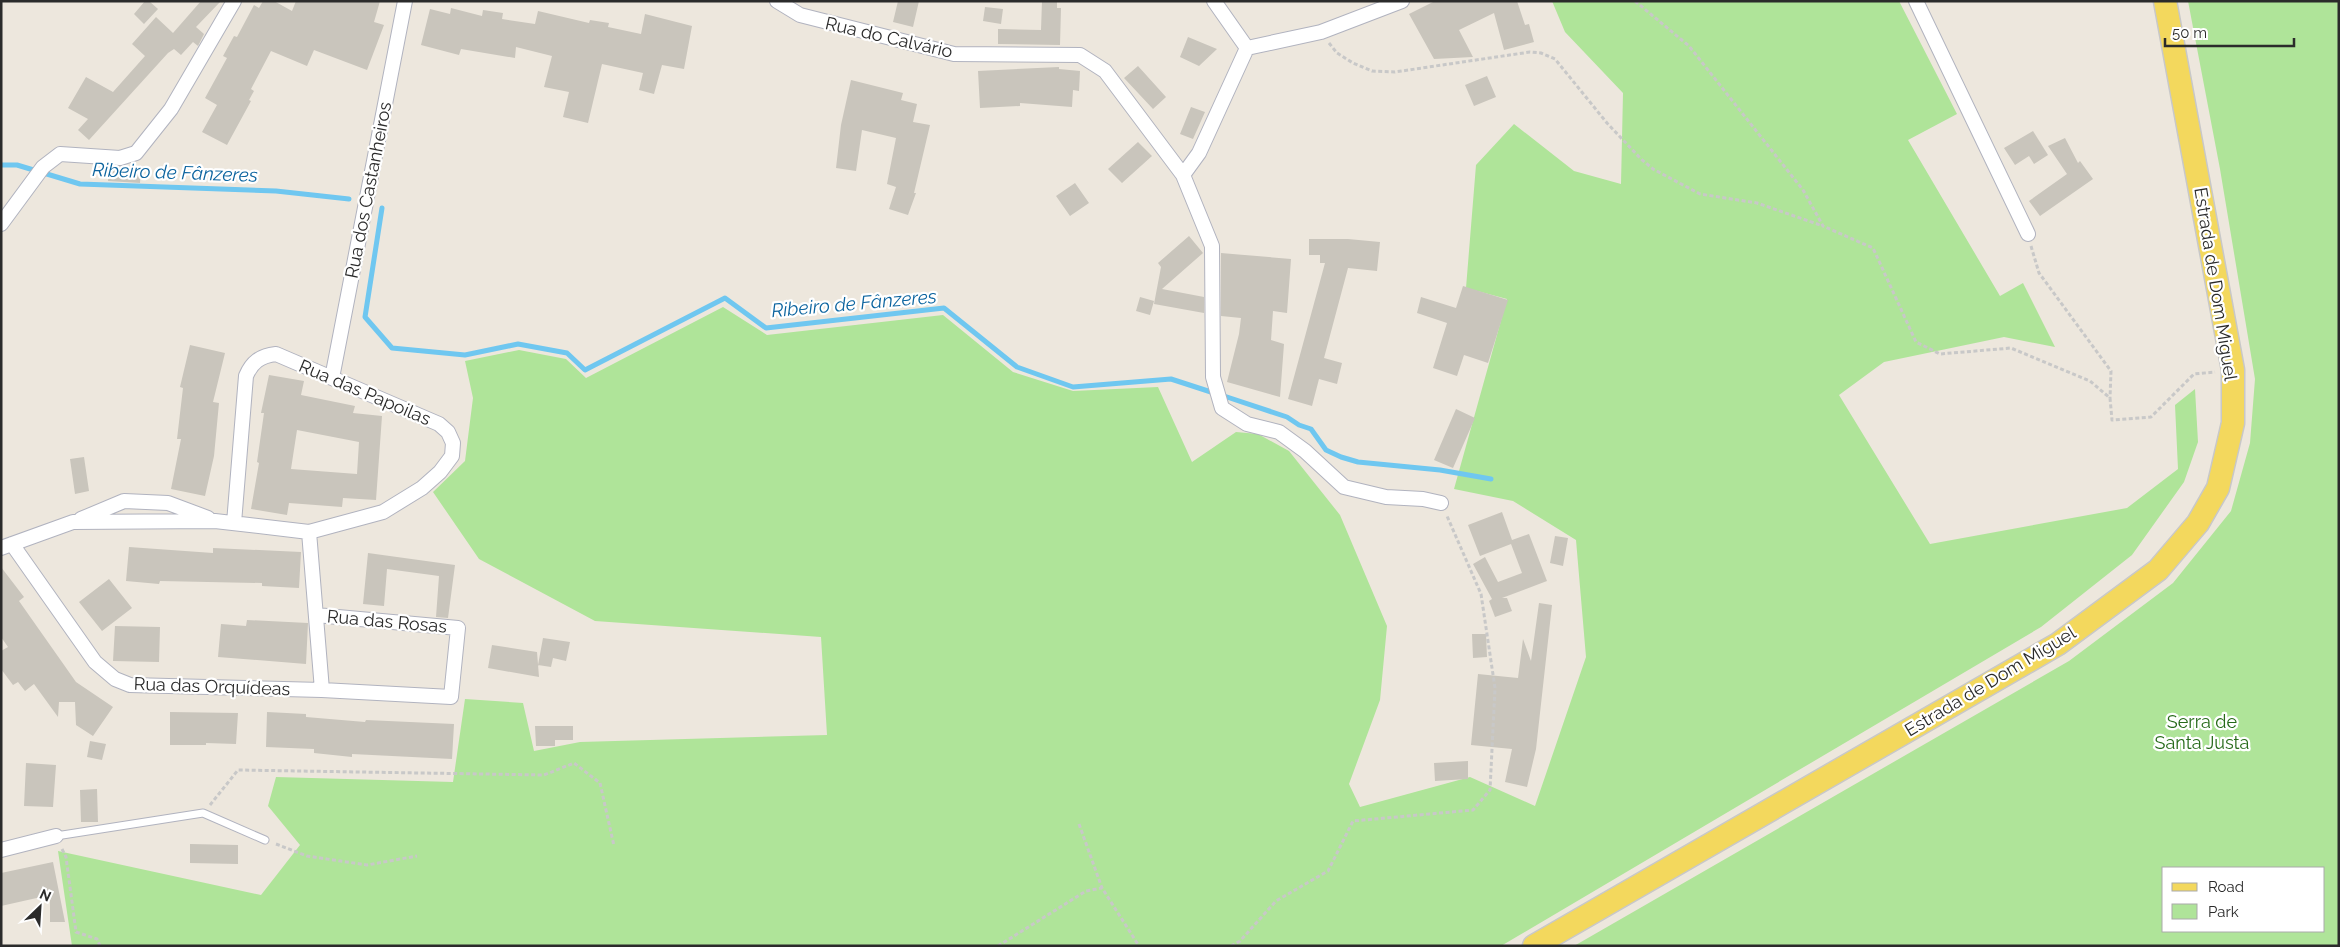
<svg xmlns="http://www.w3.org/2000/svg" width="2340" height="947" font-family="Raleway,sans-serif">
  <rect width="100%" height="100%" fill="#ede7dd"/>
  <path fill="#afe499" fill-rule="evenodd" d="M1552,1H1899L1957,114L1908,140L2000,296L2023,283L2055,347L2004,337L1884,362L1839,395L1930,544L2127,508L2178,469L2175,405L2195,389L2198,442L2184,482L2132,555L2041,627L1501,946H72L58,851L261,895L300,845L268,806L276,777L453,782L465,699L523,703L534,751L580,742L827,735L821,637L595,621L479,559L433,492L465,461L473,398L465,361L519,350L566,359L586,378L723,307L767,335L943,315L1013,372L1073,391L1158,387L1192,462L1236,432L1258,434L1289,451L1340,515L1387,626L1380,700L1349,784L1360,807L1470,777L1535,806L1586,657L1576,540L1513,501L1454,489L1507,299L1466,288L1476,165L1514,124L1574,171L1621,184L1623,93L1565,32Z
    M2188,1H2339V946H1574L2069,661L2173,583L2231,511L2250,443L2255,379L2220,169ZM2164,868H2324V931H2164Z"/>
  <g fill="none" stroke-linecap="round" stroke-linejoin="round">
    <path stroke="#6fc7f0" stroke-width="5" d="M1,165H17L80,184L276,191L349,199
      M382,208L365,317L392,348L465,355L518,344L567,353L585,370L725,298L766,328L944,308L1017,367L1073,387L1171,379L1211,392
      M1224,396L1287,417L1299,425L1311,429L1326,450L1341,457L1358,462L1440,470L1491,479"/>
  </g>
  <path fill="#c9c5bc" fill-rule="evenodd" d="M145,1H149L158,9L144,24L134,14Z
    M201,1H221L196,27L204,34L198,46L193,42L181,55L174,49L168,53L89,140L78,130L88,119L68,108L86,77L113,92L145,56L132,44L156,17L173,33Z
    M263,1H274L292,11L296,1H380L374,22L384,25L367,70L314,50L307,66L271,51L251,89L254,91L249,100L251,101L227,145L202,132L217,105L205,98L227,58L223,56L234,36L237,37L254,5L259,8Z
    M898,1H919L913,27L893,22Z
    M1042,1H1057V8H1061L1060,45L998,44V29L1041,30Z
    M1435,1H1517L1525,25L1529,24L1534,42L1504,50L1494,13L1459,30L1473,57L1434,59L1409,14Z
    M985,7L1003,9L1001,24L983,21Z
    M451,8L482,16L483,10L503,13L502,19L535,24L538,11L589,23L590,20L609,23L608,27L641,34L645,14L692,26L684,69L662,65L654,94L639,90L643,73L602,64L588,123L563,117L569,92L544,87L552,56L516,47L515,58L461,49L459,55L421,45L430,9L450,14Z
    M1188,37L1217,49L1199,66L1180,57Z
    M1138,66L1166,97L1153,109L1124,78Z
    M1059,67V69L1080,71L1079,91L1073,90L1072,107L1020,103V106L980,108L978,71Z
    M1487,76L1496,97L1474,106L1465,85Z
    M851,80L903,93L901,100L917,104L913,122L930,125L914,193H916L908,215L889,209L896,187L887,184L896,138L862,130L856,171L836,168L841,125Z
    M1191,107L1205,112L1193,139L1180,134Z
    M2033,131L2048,155L2034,164L2029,156L2015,165L2004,148Z
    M2065,138L2078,163L2080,161L2093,179L2040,216L2029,201L2067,174L2048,146Z
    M1138,142L1152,156L1122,183L1108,169Z
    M109,166L141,167L140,183L108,181Z
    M1075,183L1089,203L1070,216L1056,196Z
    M1189,236L1203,253L1162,289L1204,297V313L1154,304L1161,267L1158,263Z
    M1309,239H1348L1380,242L1377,271L1348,268L1324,358L1342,363L1337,384L1319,379L1312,406L1288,399L1325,263H1320V255H1309Z
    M1221,253L1291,259L1287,313L1273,311L1271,340L1284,344L1280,397L1227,382L1239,334L1241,318L1221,316Z
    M1463,286L1508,300L1488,363L1464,355L1457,376L1433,368L1447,323L1417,313L1421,297L1456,308Z
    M1140,297L1154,301L1150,315L1136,311Z
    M190,345L225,353L213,402L219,403L214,456L205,496L171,489L181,439H177L183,388L180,387Z
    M269,375L304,381L301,395L355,406L353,413L382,416L376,500L343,498L342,507L289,503L287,515L251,509L259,463L257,462L264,413H261ZM297,430L359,442L357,474L291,469Z
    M1456,409L1475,418L1453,468L1434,460Z
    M84,457L89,491L75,494L70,459Z
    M1502,512L1512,540L1529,534L1547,581L1502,598H1507L1512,611L1495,617L1489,601L1492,599L1473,564L1485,557L1498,582L1522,573L1511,544L1480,556L1468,525Z
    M1555,536L1568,538L1563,566L1550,563Z
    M129,547L213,553V548L301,552L299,588L262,586V583L160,581L159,584L126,581Z
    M368,553L455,565L448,618L436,617L439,576L387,569L384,606L363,604Z
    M1,567L24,597L19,601L76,682L113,707L93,736L76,725L75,702H59L58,717L34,684L25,691L18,682L13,685L1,669V651L8,647L1,637Z
    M109,579L132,608L102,631L79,602Z
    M1539,603L1552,605L1536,749L1527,787L1505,782L1512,749L1471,745L1478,674L1518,678L1523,639L1531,661Z
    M247,620L308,623L306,664L218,657L221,624L246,626Z
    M115,626L160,627L159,662L113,661Z
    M1472,634H1486L1487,657L1473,658Z
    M543,638L570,642L566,661L553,658L551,667L538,665Z
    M492,645L537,652L539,677L488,668Z
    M170,712L238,713L236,744L206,743V745H170Z
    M267,712L306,714V717L365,722L366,720L454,724L452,759L352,754V757L314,753V749L266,747Z
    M535,726H573V740H555V746H536Z
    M90,741L106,744L102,760L87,757Z
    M1468,761V779L1435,781L1434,763Z
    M26,763L56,765L53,807L24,806Z
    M97,789L98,822H81L80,790Z
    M190,844L238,845V864L190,863Z
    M53,862L65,922H50V895L1,906V873Z"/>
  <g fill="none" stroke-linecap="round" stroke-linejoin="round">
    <g stroke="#b1b3bf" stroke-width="9">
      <path id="service" d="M56,836L203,813L265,840"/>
    </g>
    <g stroke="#b1b3bf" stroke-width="16">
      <path id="minor" d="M777,1L800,15L954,54L1080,55L1105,71L1183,175L1212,246L1213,377L1222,408L1247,424L1279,432L1305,451L1344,487L1386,497L1423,499L1441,503
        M1214,1L1247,48
        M1916,1L2028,234
        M1183,175L1199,153L1247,48L1321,32L1402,1
        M1,224L43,167L60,154L120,158L136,153L171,109L234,1
        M332,378L405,1
        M81,519L124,501L168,503L208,518
        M309,532L322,690
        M12,544L95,662L115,679L130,685L322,690L451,697L458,628L316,615
        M1,548L73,522L215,521L309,532L383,512L422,488L440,472L452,456L453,443L448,432L439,424L276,354C260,356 252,362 246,376L234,523
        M1,850L56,836"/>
    </g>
    <g stroke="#c8c8c8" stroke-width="25">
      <path id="primary" d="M1534,946L2058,644L2158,570L2198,523L2218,488L2233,423V370L2165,1"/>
    </g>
    <path stroke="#c8c8c8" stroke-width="3" stroke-dasharray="4 2.5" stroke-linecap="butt" d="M1635,1L1689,46L1803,190L1823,226L1873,248L1916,342L1940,354L2011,348L2090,381L2110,398L2112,420L2151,417L2194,374L2215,372
      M1329,43L1337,53L1353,63L1372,71L1395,72L1530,52L1541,53L1555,59L1607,123L1641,159L1653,169L1700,194L1757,203L1823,226
      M2031,246L2039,273L2111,371L2110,398
      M210,805L238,770L544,775L574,763L600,783L614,846
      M1079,824L1102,888
      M276,844L307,856L367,865L417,856
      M62,849L66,857L76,932L97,939L100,946
      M998,946L1086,891L1102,888L1139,946
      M1231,946L1240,941L1276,901L1328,871L1353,821L1473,810L1490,790L1495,688L1481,594L1447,516"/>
    <use href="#service" stroke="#fff" stroke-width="7"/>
    <use href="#minor" stroke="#fff" stroke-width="14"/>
    <use href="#primary" stroke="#f3d85d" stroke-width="22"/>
  </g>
  <g text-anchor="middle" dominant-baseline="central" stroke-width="4.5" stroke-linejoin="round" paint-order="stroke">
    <g font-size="18" fill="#2b2b2b" stroke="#fff">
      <text transform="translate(889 37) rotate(13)">Rua do Calvário</text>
      <text transform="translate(368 190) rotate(-79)">Rua dos Castanheiros</text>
      <text transform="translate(2216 284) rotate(81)">Estrada de Dom Miguel</text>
      <text transform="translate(365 392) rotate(23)">Rua das Papoilas</text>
      <text transform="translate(387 621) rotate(5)">Rua das Rosas</text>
      <text transform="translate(1990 681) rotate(-31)">Estrada de Dom Miguel</text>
      <text transform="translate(212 686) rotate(2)">Rua das Orquídeas</text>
    </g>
    <g font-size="18" fill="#266a19" stroke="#fff">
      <text x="2202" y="721">Serra de<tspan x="2202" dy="21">Santa Justa</tspan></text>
    </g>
    <g font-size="19" font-style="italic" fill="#0c649f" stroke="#fff">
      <text transform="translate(175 172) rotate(2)">Ribeiro de Fânzeres</text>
      <text transform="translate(854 303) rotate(-5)">Ribeiro de Fânzeres</text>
    </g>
  </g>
  <rect width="2340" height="947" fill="none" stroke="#2b2b2b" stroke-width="5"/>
  <rect x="2162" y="867" width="162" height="65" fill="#ffffff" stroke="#aaaaaa"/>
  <rect x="2172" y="883" width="25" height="8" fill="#f3d85d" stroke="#aaaaaa"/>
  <text x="2208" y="892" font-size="15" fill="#2b2b2b">Road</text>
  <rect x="2172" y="904" width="25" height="15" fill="#afe499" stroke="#aaaaaa"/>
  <text x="2208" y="917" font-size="15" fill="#2b2b2b">Park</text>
  <g transform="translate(40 907) rotate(25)" stroke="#ffffff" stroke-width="4" paint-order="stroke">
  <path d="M0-4L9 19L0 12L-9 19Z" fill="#2b2b2b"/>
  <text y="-8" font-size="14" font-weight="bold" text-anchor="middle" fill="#2b2b2b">N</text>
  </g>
  <path d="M2165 38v8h129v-8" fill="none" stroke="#2b2b2b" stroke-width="2.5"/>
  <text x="2172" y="38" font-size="15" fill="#2b2b2b" stroke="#ffffff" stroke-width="4" paint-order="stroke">50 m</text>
</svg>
